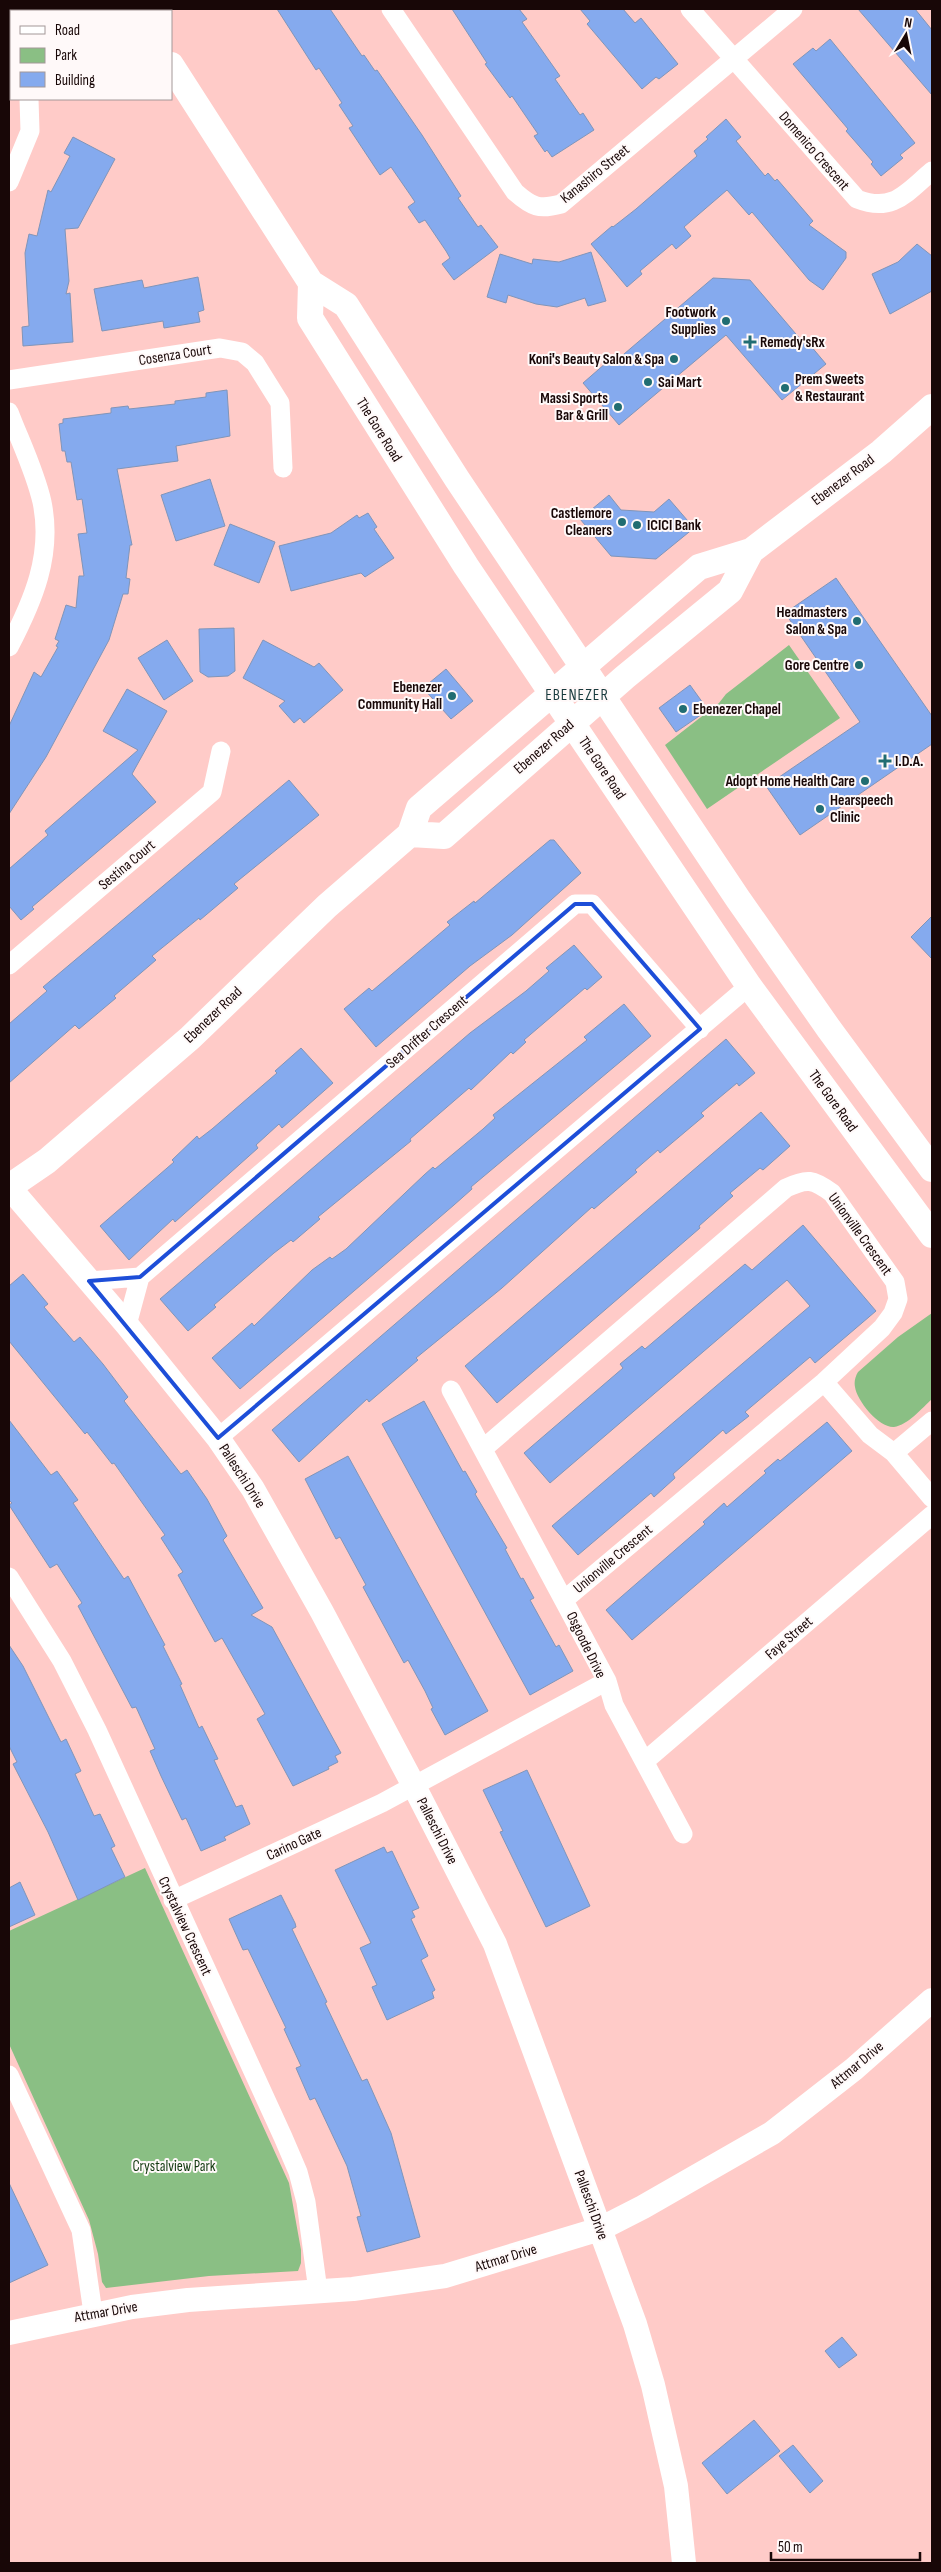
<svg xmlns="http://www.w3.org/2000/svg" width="941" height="2572" font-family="'Sofia Sans Condensed',sans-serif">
  <rect width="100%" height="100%" fill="#ffcbc8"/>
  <path fill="#8abf84" d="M789,645L840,718L707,809L665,745L719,703L726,694Z
    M932,1313V1399C922,1408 908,1425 894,1427C879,1428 857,1401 855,1387C854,1382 855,1377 858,1372L898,1337Z
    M145,1868L289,2183L301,2250V2263L298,2271L209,2276L106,2288L102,2282L98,2254L89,2220L9,2044V1931Z"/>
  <path fill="#85aaee" stroke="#8095b9" d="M277,9H330L362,56L364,55L375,71L377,70L422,135L461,196L458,198L478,227L481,225L498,247L454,280L442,264L450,258L446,251L425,220L419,223L408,207L415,202L411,196L391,167L380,175L349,128L353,126L339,105L342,103L319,68L316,70Z
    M452,9H519L527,19L522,22L560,76L555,79L580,115L583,113L594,130L552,157L547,150L545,152L534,136L538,134L512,96L510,98L485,64L487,63Z
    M580,9H623L635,23L641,18L678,64L659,79L656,77L642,89L587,24L590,21Z
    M858,9H915L932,30V95Z
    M830,39L915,143L900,155L903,158L881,176L871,164L873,162L846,131L848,129L793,64L813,48L816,51Z
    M726,119L741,137L736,141L765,176L768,173L775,181L777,179L813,221L809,225L846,252V258L823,290L809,280L752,212L749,215L727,190L684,227L691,236L676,249L672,244L640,271L642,274L627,287L591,244L612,226L613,227L636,209L697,156L694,151L708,139L706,137Z
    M73,137L115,159L78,228L65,229L69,281L66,294L70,293L73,342L23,346L22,327L29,326L25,253L29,234L37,236L48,190L51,192L70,156L64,153Z
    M917,244L932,256V291L890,314L872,274L898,262Z
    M591,252L606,301L588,306L585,298L557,307L536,304L508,295L506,303L487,297L500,254L532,264L533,259L559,262Z
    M198,277L204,310L198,312L200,322L164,328L163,321L102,331L94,289L142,280L144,288Z
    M713,278L750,280L807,347L810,345L826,364L782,400L726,335L619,425L583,383L614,356L617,360Z
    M227,390L230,436L176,446L178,461L117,469L132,545H130L126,578L130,579L128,594H123L109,640L46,757L9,814V726L34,672L41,677L58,647L56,646L59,641L55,639L66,605L76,608L79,576H84L78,534L87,533L82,499L77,500L71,462H67L65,451H62L59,424L63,423V419L111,413V408L128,406L129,409L175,404V401L206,397V393Z
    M210,479L225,526L176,541L161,495Z
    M609,495L621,510L654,512L669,499L694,528L656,559L611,556L580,519Z
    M368,513L377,527L374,529L394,558L365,577L361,573L291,591L279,546L331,533L357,515L359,518Z
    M230,524L275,542L259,583L214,565Z
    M836,578L932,716V744L800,835L766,786L860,722L785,613Z
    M234,628L235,671L228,676L208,677L200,672L199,629Z
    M167,640L193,681L164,700L138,658Z
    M263,640L314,667L319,663L343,690L304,723L300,718L294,723L279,706L285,701L243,678Z
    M446,669L473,701L451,719L423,688Z
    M690,685L708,710L676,732L659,708Z
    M127,689L167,711L132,774L156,802L32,907L34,909L21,920L9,906V869L48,835L45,831L138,750L103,731Z
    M289,780L319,815L234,884L238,888L200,920L199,918L152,956L156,960L114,996L116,998L79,1029L75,1025L9,1083V1024L47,991L43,987Z
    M550,840H554L581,873L512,935L470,966L376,1047L344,1009L369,988L372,991L450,925L447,922L474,901L475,903Z
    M932,916V959L911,937Z
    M574,945L602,977L587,990L585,988L524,1040L526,1042L513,1054L511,1052L471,1090L469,1088L410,1139L411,1141L318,1217L320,1219L293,1242L291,1240L274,1253L214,1305L216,1307L188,1331L160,1299L470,1033L526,991L549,971L546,968Z
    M624,1004L651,1036L471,1187L472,1189L454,1205L240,1389L212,1358L252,1323L254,1326L312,1270L330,1257L332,1259L346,1249L424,1175L433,1167L435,1169L483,1129L495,1118L493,1115L587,1040L584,1037Z
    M726,1039L755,1073L739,1086L737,1083L701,1113L704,1116L660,1153L658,1150L635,1170L637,1172L594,1209L592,1207L502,1288L416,1358L418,1360L369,1402L367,1399L299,1462L272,1430Z
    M301,1048L333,1083L282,1128L279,1124L256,1145L258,1148L175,1222L173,1219L129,1260L100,1226L174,1162L172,1160L197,1136L199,1139L212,1129L277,1073L275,1071Z
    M761,1112L790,1146L763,1170L760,1168L730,1193L733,1196L699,1226L700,1228L497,1403L465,1366Z
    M803,1225L876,1311L815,1363L810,1357L745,1412L749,1416L726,1434L723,1430L673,1474L675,1478L654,1497L651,1493L578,1555L552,1526L810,1306L787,1280L550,1483L524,1453L623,1368L620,1364L642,1346L645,1349L745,1264L752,1270Z
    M23,1274L48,1304L44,1307L74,1342L80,1337L103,1364L128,1397L124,1401L181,1474L187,1470L207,1499L227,1536L223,1540L263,1608L251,1615L272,1627L341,1753L335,1756L338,1762L328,1767L329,1769L293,1786L257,1719L265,1714L222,1638L215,1642L178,1575L183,1572L161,1538L165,1535L114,1463L112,1464L87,1432L85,1434L9,1341V1286Z
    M424,1401L463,1472L465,1471L477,1492L475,1494L507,1548L505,1549L521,1579L523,1578L534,1598L530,1600L556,1647L559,1645L573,1671L530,1695L382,1424Z
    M9,1420L51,1475L57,1471L78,1500L73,1503L124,1579L128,1576L165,1645L163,1646L182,1684L180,1685L199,1728L202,1726L218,1759L214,1760L236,1807L242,1805L250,1824L224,1837L226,1840L201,1851L186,1818L182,1820L161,1776L150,1751L155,1749L136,1707L132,1708L78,1606L82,1603L57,1564L50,1568L9,1505L12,1503L9,1500Z
    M827,1422L852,1451L632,1640L606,1610L705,1524L703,1522L724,1503L727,1507L766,1473L764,1471L778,1459L780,1461Z
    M348,1456L488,1711L445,1735L431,1709L433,1708L425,1691L408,1660L404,1663L363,1587L366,1585L340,1537L336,1539L305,1479Z
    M9,1645L23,1666L61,1742L66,1739L81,1771L75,1774L94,1816L100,1814L115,1846L111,1848L125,1877L78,1900L48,1832L13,1764L17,1762L9,1746Z
    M527,1770L590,1906L546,1927L500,1832L503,1831L483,1790Z
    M384,1847L387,1853L392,1851L419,1908L412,1911L415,1917L411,1919L428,1956L421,1960L435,1990L432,1992L434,1998L387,2020L372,1987L377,1985L360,1948L371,1943L335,1870Z
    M20,1882L35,1915L9,1927V1888Z
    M281,1895L295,1923L296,1927L292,1929L327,2002L325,2003L362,2081L367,2079L391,2133L420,2237L367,2252L357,2217L361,2216L347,2166L315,2098L310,2100L296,2068L301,2066L284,2029L286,2028L248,1949L243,1950L229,1919Z
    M9,2183L48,2265L9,2283Z
    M842,2337L857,2355L839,2368L825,2351Z
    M754,2420L780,2451L727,2494L702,2463Z
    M793,2445L823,2481L810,2493L779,2456Z"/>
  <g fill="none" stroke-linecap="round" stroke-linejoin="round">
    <path stroke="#fff" stroke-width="19" d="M391,9L515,192C532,207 539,210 561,204L793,9
      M690,9L857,199C893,213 906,193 932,171
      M9,182L30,131L29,99
      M9,380L220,348L242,352L255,363L280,403L283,468
      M9,412C20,441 35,471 42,502C53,555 33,601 9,647
      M9,965L212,792L221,751
      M89,1281L140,1277
      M127,1325L140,1277L575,904H592L700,1029
      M824,1382L870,1435L894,1453L932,1498
      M218,1438L749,986
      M484,1448L786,1188C807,1178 813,1179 832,1193L895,1282L898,1299L893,1313L882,1328L824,1382L564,1600
      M894,1453L932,1421
      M9,1577L62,1661L97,1730L283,2137L298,2172L306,2202L318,2291
      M607,1681L614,1705L683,1834
      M645,1761L932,1515
      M173,1900L382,1803L607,1681L451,1390
      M9,2075L81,2230L93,2313"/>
    <path stroke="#fff" stroke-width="24" d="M9,1187L127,1325L218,1438L253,1489L322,1612L414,1786L495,1944L635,2324L653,2385L676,2486L684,2563
      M9,2333L132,2307L188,2300L353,2289L445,2276L600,2229L643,2207L772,2133L854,2069L932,2000"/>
    <path stroke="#fff" stroke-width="26" d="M134,9L135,11
      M171,65L311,283L346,305L457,479L738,899L829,1029L932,1169
      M311,283L310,318L466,566L749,986L932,1235
      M410,834L444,836L625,677L730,591L751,551
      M9,1187L47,1161L190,1038L327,906L410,834L419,808L699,567L751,551L881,452L932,407"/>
  </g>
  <path fill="none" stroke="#1d4ed8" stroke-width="4" stroke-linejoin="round" d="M575,904H592L700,1029L218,1438L89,1281L140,1277Z"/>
  <g fill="#216d72" stroke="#fff9f9" stroke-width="2">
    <circle cx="726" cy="321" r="5"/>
    <path d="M747.5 334.5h5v5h5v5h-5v5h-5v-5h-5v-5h5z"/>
    <circle cx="674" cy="359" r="5"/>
    <circle cx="648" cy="382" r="5"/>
    <circle cx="785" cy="388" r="5"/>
    <circle cx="618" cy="407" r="5"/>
    <circle cx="622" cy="522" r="5"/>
    <circle cx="637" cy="525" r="5"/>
    <circle cx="857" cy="621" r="5"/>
    <circle cx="859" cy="665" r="5"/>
    <circle cx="452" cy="696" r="5"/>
    <circle cx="683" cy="709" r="5"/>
    <path d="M882.5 753.5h5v5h5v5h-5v5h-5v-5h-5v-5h5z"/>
    <circle cx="865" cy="781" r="5"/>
    <circle cx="820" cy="809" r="5"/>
  </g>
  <g text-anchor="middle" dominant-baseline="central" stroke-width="4" stroke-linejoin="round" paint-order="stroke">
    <g font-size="15" fill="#180707" stroke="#fff9f9">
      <text transform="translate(814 151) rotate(49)">Domenico Crescent</text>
      <text transform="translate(595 174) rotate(-39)">Kanashiro Street</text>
      <text transform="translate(175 355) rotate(-9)">Cosenza Court</text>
      <text transform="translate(379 430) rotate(58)">The Gore Road</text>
      <text transform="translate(843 480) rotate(-37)">Ebenezer Road</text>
      <text transform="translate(544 747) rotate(-41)">Ebenezer Road</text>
      <text transform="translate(602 768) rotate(56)">The Gore Road</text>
      <text transform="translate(127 865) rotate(-40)">Sestina Court</text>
      <text transform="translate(213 1015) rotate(-44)">Ebenezer Road</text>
      <text transform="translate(427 1032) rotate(-41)">Sea Drifter Crescent</text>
      <text transform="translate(833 1101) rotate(54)">The Gore Road</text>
      <text transform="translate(860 1234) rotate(54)">Unionville Crescent</text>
      <text transform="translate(242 1476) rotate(57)">Palleschi Drive</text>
      <text transform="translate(613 1559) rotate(-40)">Unionville Crescent</text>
      <text transform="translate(789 1638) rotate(-41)">Faye Street</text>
      <text transform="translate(586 1645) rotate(64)">Osgoode Drive</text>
      <text transform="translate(437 1831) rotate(63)">Palleschi Drive</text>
      <text transform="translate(294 1844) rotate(-25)">Carino Gate</text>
      <text transform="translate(185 1926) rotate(65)">Crystalview Crescent</text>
      <text transform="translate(857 2065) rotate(-40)">Attmar Drive</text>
      <text transform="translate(591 2205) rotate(70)">Palleschi Drive</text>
      <text transform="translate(506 2258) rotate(-17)">Attmar Drive</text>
      <text transform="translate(106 2312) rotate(-10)">Attmar Drive</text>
    </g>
    <g font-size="15" font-weight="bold" fill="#180707" stroke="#fff9f9" text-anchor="end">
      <text x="716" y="312">Footwork<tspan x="716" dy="17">Supplies</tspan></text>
      <text x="760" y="342" text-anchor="start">Remedy'sRx</text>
      <text x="664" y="359">Koni's Beauty Salon &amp; Spa</text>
      <text x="795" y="379" text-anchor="start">Prem Sweets<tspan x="795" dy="17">&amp; Restaurant</tspan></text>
      <text x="658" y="382" text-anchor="start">Sai Mart</text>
      <text x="608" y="398">Massi Sports<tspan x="608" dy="17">Bar &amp; Grill</tspan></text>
      <text x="612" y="513">Castlemore<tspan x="612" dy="17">Cleaners</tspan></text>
      <text x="647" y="525" text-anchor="start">ICICI Bank</text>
      <text x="847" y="612">Headmasters<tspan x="847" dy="17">Salon &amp; Spa</tspan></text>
      <text x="849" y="665">Gore Centre</text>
      <text x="442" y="687">Ebenezer<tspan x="442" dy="17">Community Hall</tspan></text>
      <text x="693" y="709" text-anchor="start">Ebenezer Chapel</text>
      <text x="895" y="761" text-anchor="start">I.D.A.</text>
      <text x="855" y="781">Adopt Home Health Care</text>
      <text x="830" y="800" text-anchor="start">Hearspeech<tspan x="830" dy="17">Clinic</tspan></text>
    </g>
    <g font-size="15" fill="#133a10" stroke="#fff9f9">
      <text x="174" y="2166">Crystalview Park</text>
    </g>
    <g font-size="16" letter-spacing="1" fill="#183a3d" stroke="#fff9f9">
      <text x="577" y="695">EBENEZER</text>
    </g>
  </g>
  <rect width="941" height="2572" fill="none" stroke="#180707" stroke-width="20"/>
  <rect x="10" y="10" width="162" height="90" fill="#fff9f9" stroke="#a39898"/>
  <rect x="20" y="26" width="25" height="8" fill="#ffffff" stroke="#a39898"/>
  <text x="55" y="35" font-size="15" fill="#180707">Road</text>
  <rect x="20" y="48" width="25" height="15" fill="#8abf84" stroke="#a39898"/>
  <text x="55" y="60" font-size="15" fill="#180707">Park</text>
  <rect x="20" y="72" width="25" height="15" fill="#85aaee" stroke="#a39898"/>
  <text x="55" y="85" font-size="15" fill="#180707">Building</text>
  <g transform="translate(906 35) rotate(10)" stroke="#fff9f9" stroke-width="4" paint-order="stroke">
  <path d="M0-4L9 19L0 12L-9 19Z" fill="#180707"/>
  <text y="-8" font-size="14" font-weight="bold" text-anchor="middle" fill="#180707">N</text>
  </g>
  <path d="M771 2552v8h149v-8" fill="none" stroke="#180707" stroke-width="2.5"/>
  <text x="778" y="2552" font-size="15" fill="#180707" stroke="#fff9f9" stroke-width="4" paint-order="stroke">50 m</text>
</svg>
